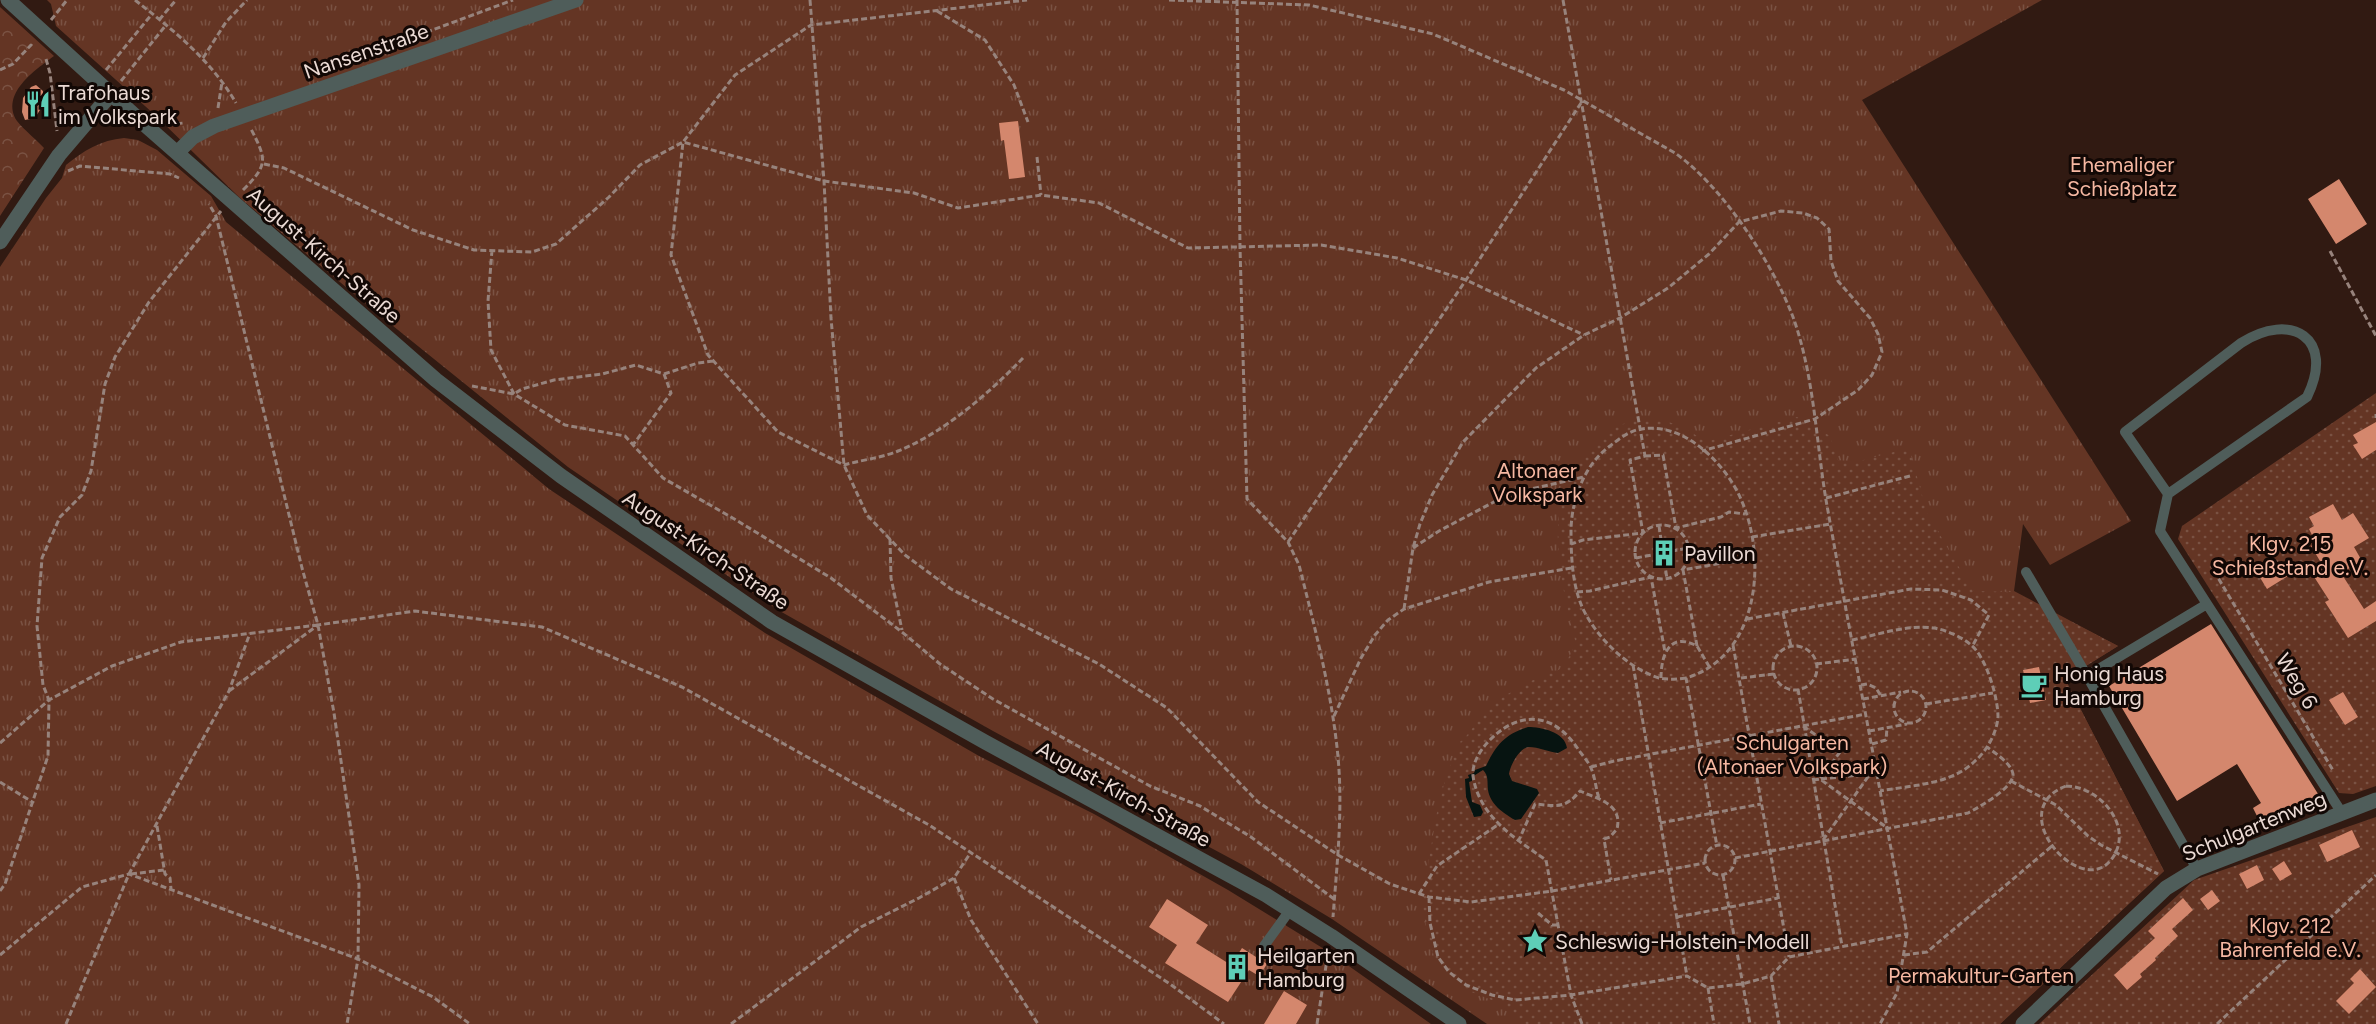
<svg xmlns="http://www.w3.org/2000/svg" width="2376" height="1024" font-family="Figtree,sans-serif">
  <defs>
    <pattern id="forest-crowns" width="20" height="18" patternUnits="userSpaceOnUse" patternTransform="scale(1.5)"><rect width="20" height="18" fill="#643524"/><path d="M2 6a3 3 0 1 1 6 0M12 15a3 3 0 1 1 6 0" fill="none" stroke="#7a5243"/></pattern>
    <pattern id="park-tufts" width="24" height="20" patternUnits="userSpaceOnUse" patternTransform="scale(1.5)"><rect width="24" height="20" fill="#643524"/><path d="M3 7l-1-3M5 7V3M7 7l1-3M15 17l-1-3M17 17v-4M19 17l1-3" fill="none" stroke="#7a5243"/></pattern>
    <pattern id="garden-dots" width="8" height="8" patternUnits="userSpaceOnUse" patternTransform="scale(1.5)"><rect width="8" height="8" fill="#643524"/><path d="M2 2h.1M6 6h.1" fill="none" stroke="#7a5243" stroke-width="1.8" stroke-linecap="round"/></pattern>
  </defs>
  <rect width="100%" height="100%" fill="#311a12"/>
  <path fill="url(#forest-crowns)" d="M0,7L54,56C35,70 0,94 17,121C25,131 36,139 44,148L0,216Z"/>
  <path fill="url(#park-tufts)" d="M47,0H2042L1862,100L2131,521L2050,565L2023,524L2014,591L2118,646L2065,679L2164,871L2000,1024H1487L1332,919L1241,864L993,731L778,610L568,467L372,309L240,198L155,115L56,26L51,4Z
    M124,138L138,140L157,150L211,196L226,222L549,489L765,633L979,756L1094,814L1228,890L1329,952L1431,1024H0V267L46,198L62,178L66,165C83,151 101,140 124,138Z"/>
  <path fill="url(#garden-dots)" d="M2376,393V786L2353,794L2339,793L2178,539L2182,526Z
    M1797,417L1830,436L1838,460L1852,463L1909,448L1927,513L1973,591L2013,592L2118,646L2065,679L2164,871L2000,1024H1523L1499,1003L1464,989L1441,971L1429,944L1422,903L1436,817L1445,780L1457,748L1482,716L1503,697L1526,683L1563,668L1576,644C1567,605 1556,566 1558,526C1563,448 1634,383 1705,442Z
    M2376,817V1024H2039L2194,880Z"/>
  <path fill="#071411" d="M1528,727C1541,727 1565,732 1567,748L1558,753C1550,752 1538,747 1529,747C1519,748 1510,766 1509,774L1512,781L1537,789L1539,793L1521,819L1515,820C1503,813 1490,804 1488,790C1487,782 1489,776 1483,770L1472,777V781L1469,782L1472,802L1480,805L1483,812L1481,816L1474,817L1466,797L1465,779L1469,778L1468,775L1474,773L1475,770L1486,766C1496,745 1505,734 1528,727Z"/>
  <path fill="#d4876d" d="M36,85L43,91V105L35,118L25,120L22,112L23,98L31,87Z
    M1018,121L1025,177L1009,179L1004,140L1001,141L999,123Z
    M2339,179L2367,224L2336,244L2308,199Z
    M2376,422V450L2362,459L2353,445L2358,443L2353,435Z
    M2333,504L2342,520L2353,513L2369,538L2354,547L2362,561L2341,573L2364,609L2376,601V621L2348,638L2325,602L2329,600L2309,569L2320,561L2311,546L2316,543L2309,529L2314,526L2309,517Z
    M1655 553a9 9 0 1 1 18 0a9 9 0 1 1-18 0Z
    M2272,562L2275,567L2281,563L2288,576L2267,589L2256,571Z
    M2211,624L2320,797L2261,824L2253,808L2261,803L2237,764L2177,801L2109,686Z
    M2039,667L2046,700L2030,703L2023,670Z
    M2343,692L2358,717L2345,725L2329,700Z
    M2352,830L2360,847L2327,862L2319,845Z
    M2284,861L2292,874L2280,881L2272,869Z
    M2257,865L2264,880L2247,889L2239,874Z
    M2212,890L2220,901L2208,910L2200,899Z
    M2183,898L2193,910L2172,929L2178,936L2155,958L2156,960L2140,974L2142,977L2127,990L2114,975L2155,938L2148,931Z
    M1167,899L1208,925L1196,943L1231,965L1242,948L1267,964L1259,976L1249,970L1228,1002L1165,963L1177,945L1149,927Z
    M2360,969L2376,987L2349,1014L2336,1001L2354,983L2350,979Z
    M1284,991L1307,1005L1296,1024H1264Z"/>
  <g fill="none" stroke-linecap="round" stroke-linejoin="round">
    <path stroke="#97837c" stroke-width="3" stroke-dasharray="6 3" stroke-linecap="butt" d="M135,0C173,30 211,60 236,103
      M810,0L824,181L831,318L844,465L867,515L905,555L951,589L1099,664L1167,708L1258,802L1338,855L1390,884L1429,897L1471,902L1552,891L1705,863
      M1169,0L1309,5L1433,34L1564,90L1675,153C1723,187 1772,262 1793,317C1814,375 1816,440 1826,500C1852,645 1880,789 1907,934L1897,993L1880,1024
      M1237,0L1240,247L1247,499L1288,542L1299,565C1315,628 1332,693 1338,757C1343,811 1337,864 1333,917
      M1563,0L1645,456L1630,460L1643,533L1583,540L1571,544
      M937,11L985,40L1014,85L1028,122
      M51,20L67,0
      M159,20L176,0
      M384,48L513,0
      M203,58L226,22L247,0
      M46,59L50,73L57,131
      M0,70L13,64L31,45L32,46
      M106,70L152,14
      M121,81L166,25
      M218,108L222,82
      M168,122L172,124L184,123
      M1037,157L1041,195
      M264,164L284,168L413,230L474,250L532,252L556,244L609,197L640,165L683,142L824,181L914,193L958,208L1041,195L1099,203L1188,248L1321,245L1397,258L1466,280L1584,335
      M68,171L80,166L170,174L179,178
      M243,190C268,165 267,160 251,129
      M492,250L488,301L491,350L514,394L565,425L625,436L663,478L736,520L831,578L902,632L940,664L993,699L1150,786L1200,806L1251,837L1334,899
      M2330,251L2376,336
      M1023,358C988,394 945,432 898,451C881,458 861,460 844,465L778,432L708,355L671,255L683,142L735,75L811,25L1027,0
      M664,374L698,363L713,361
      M472,386L514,394L522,389L554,380L602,374L636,365L664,374L671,393L633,445
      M2376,414V418
      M1645,456L1663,455L1676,528L1721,517L1729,512L1745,514
      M1826,498L1910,476
      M1635 552a27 27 0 1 1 54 0a27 27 0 1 1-54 0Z
      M1659,526L1667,579
      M1752,537L1830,524
      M890,539L891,578L902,630
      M1288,542L1466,280L1581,103
      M1413,548L1439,531L1509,494L1584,477
      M1636,558L1688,548
      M2214,571L2334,772
      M1577,592L1590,591L1651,577L1665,652
      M1404,609L1413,548L1420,524L1432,495L1463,442L1536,368L1584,335L1620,318L1668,288L1709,254L1739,222L1781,211L1803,213L1817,218L1829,229L1831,261L1838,281L1870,318L1878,334L1882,352L1872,375L1858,390L1815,419L1702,451
      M1783,613L1791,646
      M1747,619L1911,589L1942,590L1971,600L1989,615L1973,645
      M318,625L334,713L359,885L358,959L347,1024
      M1852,640C1877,635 1908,624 1934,628C1946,630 1962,637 1971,645C1986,657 1998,697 1998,717C1997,732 1987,751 1975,761C1951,785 1912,785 1880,791
      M1733,645L1789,957
      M1697,646L1683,570L1728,562H1741L1753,555
      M1773 668a22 22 0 1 1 44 0a22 22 0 1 1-44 0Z
      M1816,664L1856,659
      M1633,665L1687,976
      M1661,678C1661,656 1669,631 1697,646L1710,668
      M1686,678C1677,679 1668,680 1659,678C1629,669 1597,638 1583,609C1572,585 1571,556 1571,529C1572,498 1585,464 1610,446C1619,439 1630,430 1642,429C1683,422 1724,462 1740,497C1768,557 1760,656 1686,678L1717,846
      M1741,678L1774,674
      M1861,685L1867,684L1876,688L1881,696
      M1798,689L1842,946
      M1894 707a16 16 0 1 1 32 0a16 16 0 1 1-32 0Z
      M229,691L318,625L415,611L542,627L682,687L929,825L1170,984L1224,1024
      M1863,699L1901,692
      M1926,704L1993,693
      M1334,716L1361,658L1375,635L1388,620L1404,609L1489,582L1572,568
      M1803,726L1840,752L1820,779
      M1869,731L1907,724
      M0,743L49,700L112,666L181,642L318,625L302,568L216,216L209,204
      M1872,744L1886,740L1887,728
      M1591,767L1614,761L1866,714
      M1821,779L1869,774
      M1813,780L1820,779L1886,827
      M2011,781L2056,805L2088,836L2101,845L2158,874
      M0,782L34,803
      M2066,786C2100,786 2136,828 2111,860C2080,899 2002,810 2066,786Z
      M1660,823L1761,804
      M157,826L165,874L170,878L171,889
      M1823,840L1870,774L1877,773
      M1518,842L1535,804C1557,806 1565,809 1580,791C1598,799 1623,804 1617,829L1610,837L1604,839L1611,880
      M1705 860a15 15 0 1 1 30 0a15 15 0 1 1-30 0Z
      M1735,858L1968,813C1979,807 2014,788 2013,774C2011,763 1995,753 1987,747
      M131,874L164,870
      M1723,875L1750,1024
      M954,878L971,920L1038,1024
      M0,891L5,884L48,756L49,700L43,685L37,626L42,558L60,517L82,495L91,471L105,384L115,357L149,302L221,211
      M1419,894L1437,866L1499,824
      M1429,897L1430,923L1438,957L1449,972L1466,985L1492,995L1515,1000L1571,995L1687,976L1708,988L1742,984L1771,976L1789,957L1907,934
      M1538,913L1552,925H1558
      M1677,917L1778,898
      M0,955L82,887L129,874L358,959L433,997L470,1024
      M1904,955L1927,952L2052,846
      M1771,976L1779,1024
      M1708,988L1714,1024
      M66,1024L129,874L229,691L250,633
      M731,1024L861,927L919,898L954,878L971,852
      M1317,1024L1328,953
      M1582,1024L1571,995L1546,860C1516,839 1479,817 1473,776C1472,764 1479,752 1487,743C1517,710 1553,711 1578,749C1582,755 1588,761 1591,768C1595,777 1596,789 1599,799
      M2217,1024L2376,875"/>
    <path stroke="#4f5d5a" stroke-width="10" d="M2168,494L2125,432L2241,343C2291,311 2336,338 2307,397L2168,494L2160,531L2207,604
      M2026,572L2087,676
      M2197,869L2087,676L2207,604L2342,813
      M1264,946L1290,910"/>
    <path stroke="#4f5d5a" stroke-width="15" d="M8,0L144,124L436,380L561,476L772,622L985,742L1266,895L1331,936L1459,1024
      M177,153L193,137L214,126L576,0
      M0,242L59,155L111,94
      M2023,1024L2166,888L2197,869L2376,800"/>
  </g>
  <defs>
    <g id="restaurant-bare" transform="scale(2.07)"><path d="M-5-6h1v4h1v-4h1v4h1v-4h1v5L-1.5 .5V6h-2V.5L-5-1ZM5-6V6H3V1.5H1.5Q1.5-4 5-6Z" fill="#5eceb7" stroke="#120805" stroke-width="2.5" paint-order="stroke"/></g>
    <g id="building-bare" transform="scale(2.07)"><path d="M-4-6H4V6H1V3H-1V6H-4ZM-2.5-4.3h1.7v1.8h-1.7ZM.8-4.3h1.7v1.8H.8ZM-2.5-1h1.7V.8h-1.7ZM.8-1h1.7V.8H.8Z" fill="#5eceb7" stroke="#120805" stroke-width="2.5" paint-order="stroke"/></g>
    <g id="cafe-bare" transform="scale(2.07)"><path d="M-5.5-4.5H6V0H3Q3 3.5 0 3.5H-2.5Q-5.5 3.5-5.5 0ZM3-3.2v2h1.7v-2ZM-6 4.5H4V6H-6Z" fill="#5eceb7" stroke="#120805" stroke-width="2.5" paint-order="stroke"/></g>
    <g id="sight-bare" transform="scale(2.07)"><path d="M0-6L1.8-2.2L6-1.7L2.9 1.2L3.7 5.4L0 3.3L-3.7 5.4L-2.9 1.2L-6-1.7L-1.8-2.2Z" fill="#5eceb7" stroke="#120805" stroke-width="2.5" paint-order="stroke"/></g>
  </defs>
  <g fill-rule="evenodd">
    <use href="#restaurant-bare" x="38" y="104"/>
    <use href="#building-bare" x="1664" y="553"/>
    <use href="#cafe-bare" x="2034" y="685"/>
    <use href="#sight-bare" x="1535" y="941"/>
    <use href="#building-bare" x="1237" y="967"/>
  </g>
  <g text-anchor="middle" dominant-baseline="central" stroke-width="6" stroke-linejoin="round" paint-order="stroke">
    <g font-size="21" fill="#ebdad4" stroke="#120805">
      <text transform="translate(366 51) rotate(-19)">Nansenstraße</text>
      <text transform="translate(324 255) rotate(41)">August-Kirch-Straße</text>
      <text transform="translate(706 550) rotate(34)">August-Kirch-Straße</text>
      <text transform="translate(2297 681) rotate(59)">Weg 6</text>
      <text transform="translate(1124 794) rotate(29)">August-Kirch-Straße</text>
      <text transform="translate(2254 826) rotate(-22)">Schulgartenweg</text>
    </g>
    <g font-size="21" fill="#ebdad4" stroke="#120805" text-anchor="start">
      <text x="58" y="92">Trafohaus<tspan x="58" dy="24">im Volkspark</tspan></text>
      <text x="1684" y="553">Pavillon</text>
      <text x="2054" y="673">Honig Haus<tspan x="2054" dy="24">Hamburg</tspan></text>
      <text x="1555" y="941">Schleswig-Holstein-Modell</text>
      <text x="1257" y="955">Heilgarten<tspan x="1257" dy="24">Hamburg</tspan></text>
    </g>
    <g font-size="21" fill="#f7b8a2" stroke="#120805">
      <text x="2122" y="164">Ehemaliger<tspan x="2122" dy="24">Schießplatz</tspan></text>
      <text x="1537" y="470">Altonaer<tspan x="1537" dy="24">Volkspark</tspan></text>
      <text x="2290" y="543">Klgv. 215<tspan x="2290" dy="24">Schießstand e.V.</tspan></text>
      <text x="1792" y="742">Schulgarten<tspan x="1792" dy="24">(Altonaer Volkspark)</tspan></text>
      <text x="2290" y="925">Klgv. 212<tspan x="2290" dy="24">Bahrenfeld e.V.</tspan></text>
      <text x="1981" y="975">Permakultur-Garten</text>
    </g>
  </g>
</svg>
